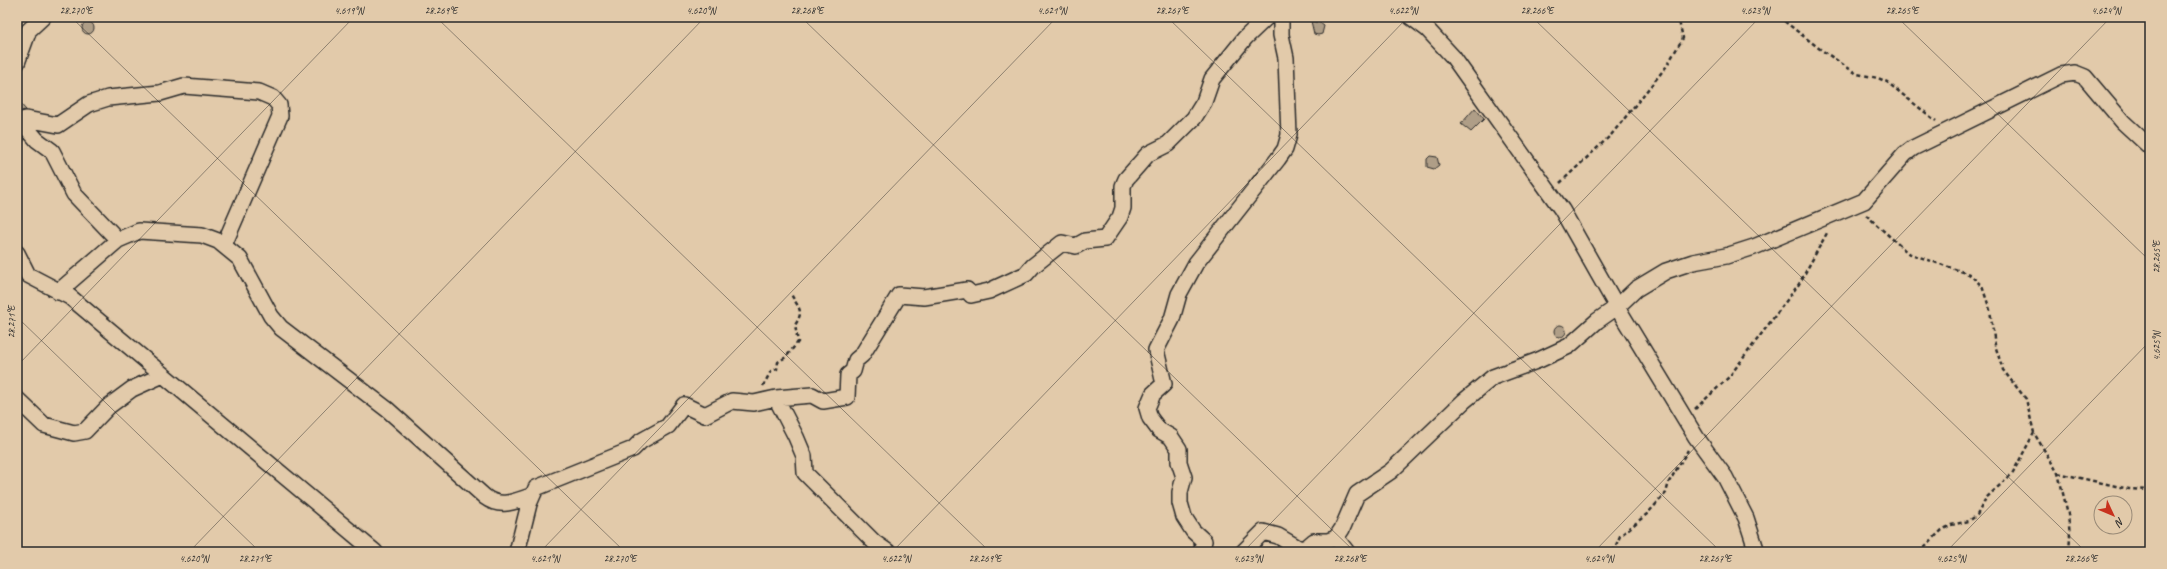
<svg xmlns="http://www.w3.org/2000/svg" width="2167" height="569" font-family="Caveat,sans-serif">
  <rect width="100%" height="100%" fill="#e2caaa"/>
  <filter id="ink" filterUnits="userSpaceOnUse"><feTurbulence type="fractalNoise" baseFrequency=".025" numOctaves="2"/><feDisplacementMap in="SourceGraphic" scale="8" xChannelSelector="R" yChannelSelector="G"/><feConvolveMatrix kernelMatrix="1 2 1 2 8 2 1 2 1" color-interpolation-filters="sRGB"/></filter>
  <g filter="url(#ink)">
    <path fill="#af9e87" stroke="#2b2b2b" d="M1311,21L1320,23L1324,26L1322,34L1318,35L1314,34Z
      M82 28a6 6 0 1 1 12 0a6 6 0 1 1-12 0Z
      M17,100L26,110L17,112Z
      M1475,108L1484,119L1471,132L1461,124Z
      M17,130L25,139L17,150Z
      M1430,156L1437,157L1439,165L1434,169L1427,167V159Z
      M1554 331a6 6 0 1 1 12 0a6 6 0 1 1-12 0Z"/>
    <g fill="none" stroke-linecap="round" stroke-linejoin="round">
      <g stroke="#2b2b2b" stroke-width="18">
        <path id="street" d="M1411,17L1427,29L1453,57L1562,210L1617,307L1696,437L1725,477L1746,518L1757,552
          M17,63L29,30L43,17
          M20,120L37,140L52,151L74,194L118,240
          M17,121L26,119L58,125L89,104L108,98L160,93L184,86L259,92L273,98L279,105L280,116L224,245
          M17,253L28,275L70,297L375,552
          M58,292L118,240L139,231L202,235L218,241L240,259L271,316L281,328L388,410L485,497C501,509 515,501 531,496
          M776,398L796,437L804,456L805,473L875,543L888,552
          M17,399L44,425L74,433L85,431L109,406L132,389L163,375
          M1336,538L1347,552
          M517,552L529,504L536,488L633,449L641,441L668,426L684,405L705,415L732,401L754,403L776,398L812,395L823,401L847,397L848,375L853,371L856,360L862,355L899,295L924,297L967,290L971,295L989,291L1026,274L1033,266L1062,243L1076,246L1085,241L1105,239L1120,217L1123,208V186L1126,179L1148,154L1168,144L1194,118L1204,102L1212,79L1245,38L1267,17
          M1201,552L1204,541L1193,531L1184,517L1180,503V492L1184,477L1179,462V449L1171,437L1159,430L1150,418L1147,408L1153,394L1164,384L1156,350L1172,319L1179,294L1196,263L1278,159L1285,149L1289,135L1286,58L1281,35V17
          M1243,552L1263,532L1278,536L1300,549L1307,547L1314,541H1328L1336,538L1342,529L1357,494L1391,471L1464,401L1493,377L1539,360L1569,346L1597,321L1617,307L1636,289L1666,271L1693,262L1726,256L1754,247L1864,201L1905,154L1913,148L2061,75L2075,73L2085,77L2123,122L2150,147"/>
      </g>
      <path stroke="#2b2b2b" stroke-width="2.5" stroke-dasharray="4 3" stroke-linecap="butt" d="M1779,17L1820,49L1857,74L1878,78L1887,82L1936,121
        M1560,183L1611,135L1666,67L1683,38L1678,17
        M1866,215L1908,253L1969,274L1982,286L1990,310L1995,345L2003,370L2026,399L2034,433L2058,473L2068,514L2070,537L2069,552
        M763,386L771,371L777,369L778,362L786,357L798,342L795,325C805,310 798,308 791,294
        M1695,409L1729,377L1799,284L1827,233
        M2058,473L2129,489L2150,490
        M1613,552L1620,536L1647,514L1666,493L1669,482L1688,450
        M1919,552L1942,530L1951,525L1969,521L1977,515L1986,498L2012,474L2034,433"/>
      <use href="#street" stroke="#e2caaa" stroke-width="15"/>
    </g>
  </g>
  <path fill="none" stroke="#2b2b2b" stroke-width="1" stroke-opacity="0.45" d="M71,17L625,552M436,17L990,552M801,17L1355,552M1167,17L1721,552M1532,17L2086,552M1897,17L2150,261M17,317L260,552M17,366L354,17M189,552L705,17M540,552L1057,17M892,552L1408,17M1243,552L1760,17M1594,552L2111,17M1946,552L2150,341"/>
  <rect width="2167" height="569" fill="none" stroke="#e2caaa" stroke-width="44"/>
  <g transform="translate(2113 515) rotate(134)"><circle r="19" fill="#e2caaa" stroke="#998a77"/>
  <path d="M0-3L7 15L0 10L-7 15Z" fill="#c8321e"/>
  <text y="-6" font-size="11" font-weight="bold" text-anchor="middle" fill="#2b2b2b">N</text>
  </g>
  <rect x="22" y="22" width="2123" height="525" fill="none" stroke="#2b2b2b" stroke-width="1.5"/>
  <g font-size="10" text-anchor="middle" fill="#2b2b2b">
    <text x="76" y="14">28.270°E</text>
    <text x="349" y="14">4.619°N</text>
    <text x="441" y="14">28.269°E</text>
    <text x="701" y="14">4.620°N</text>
    <text x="807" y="14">28.268°E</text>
    <text x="1052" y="14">4.621°N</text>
    <text x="1172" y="14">28.267°E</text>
    <text x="1403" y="14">4.622°N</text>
    <text x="1537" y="14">28.266°E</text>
    <text x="1755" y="14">4.623°N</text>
    <text x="1902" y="14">28.265°E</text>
    <text x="2106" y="14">4.624°N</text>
    <text transform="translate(2156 257) rotate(-90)" y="4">28.265°E</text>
    <text transform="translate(11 322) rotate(-90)" y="4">28.271°E</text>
    <text transform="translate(2156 346) rotate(-90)" y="4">4.625°N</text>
    <text x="194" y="562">4.620°N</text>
    <text x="255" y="562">28.271°E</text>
    <text x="545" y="562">4.621°N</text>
    <text x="620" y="562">28.270°E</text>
    <text x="896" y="562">4.622°N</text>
    <text x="985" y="562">28.269°E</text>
    <text x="1248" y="562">4.623°N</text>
    <text x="1350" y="562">28.268°E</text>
    <text x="1599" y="562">4.624°N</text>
    <text x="1715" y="562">28.267°E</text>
    <text x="1951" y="562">4.625°N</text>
    <text x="2081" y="562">28.266°E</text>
  </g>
</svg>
